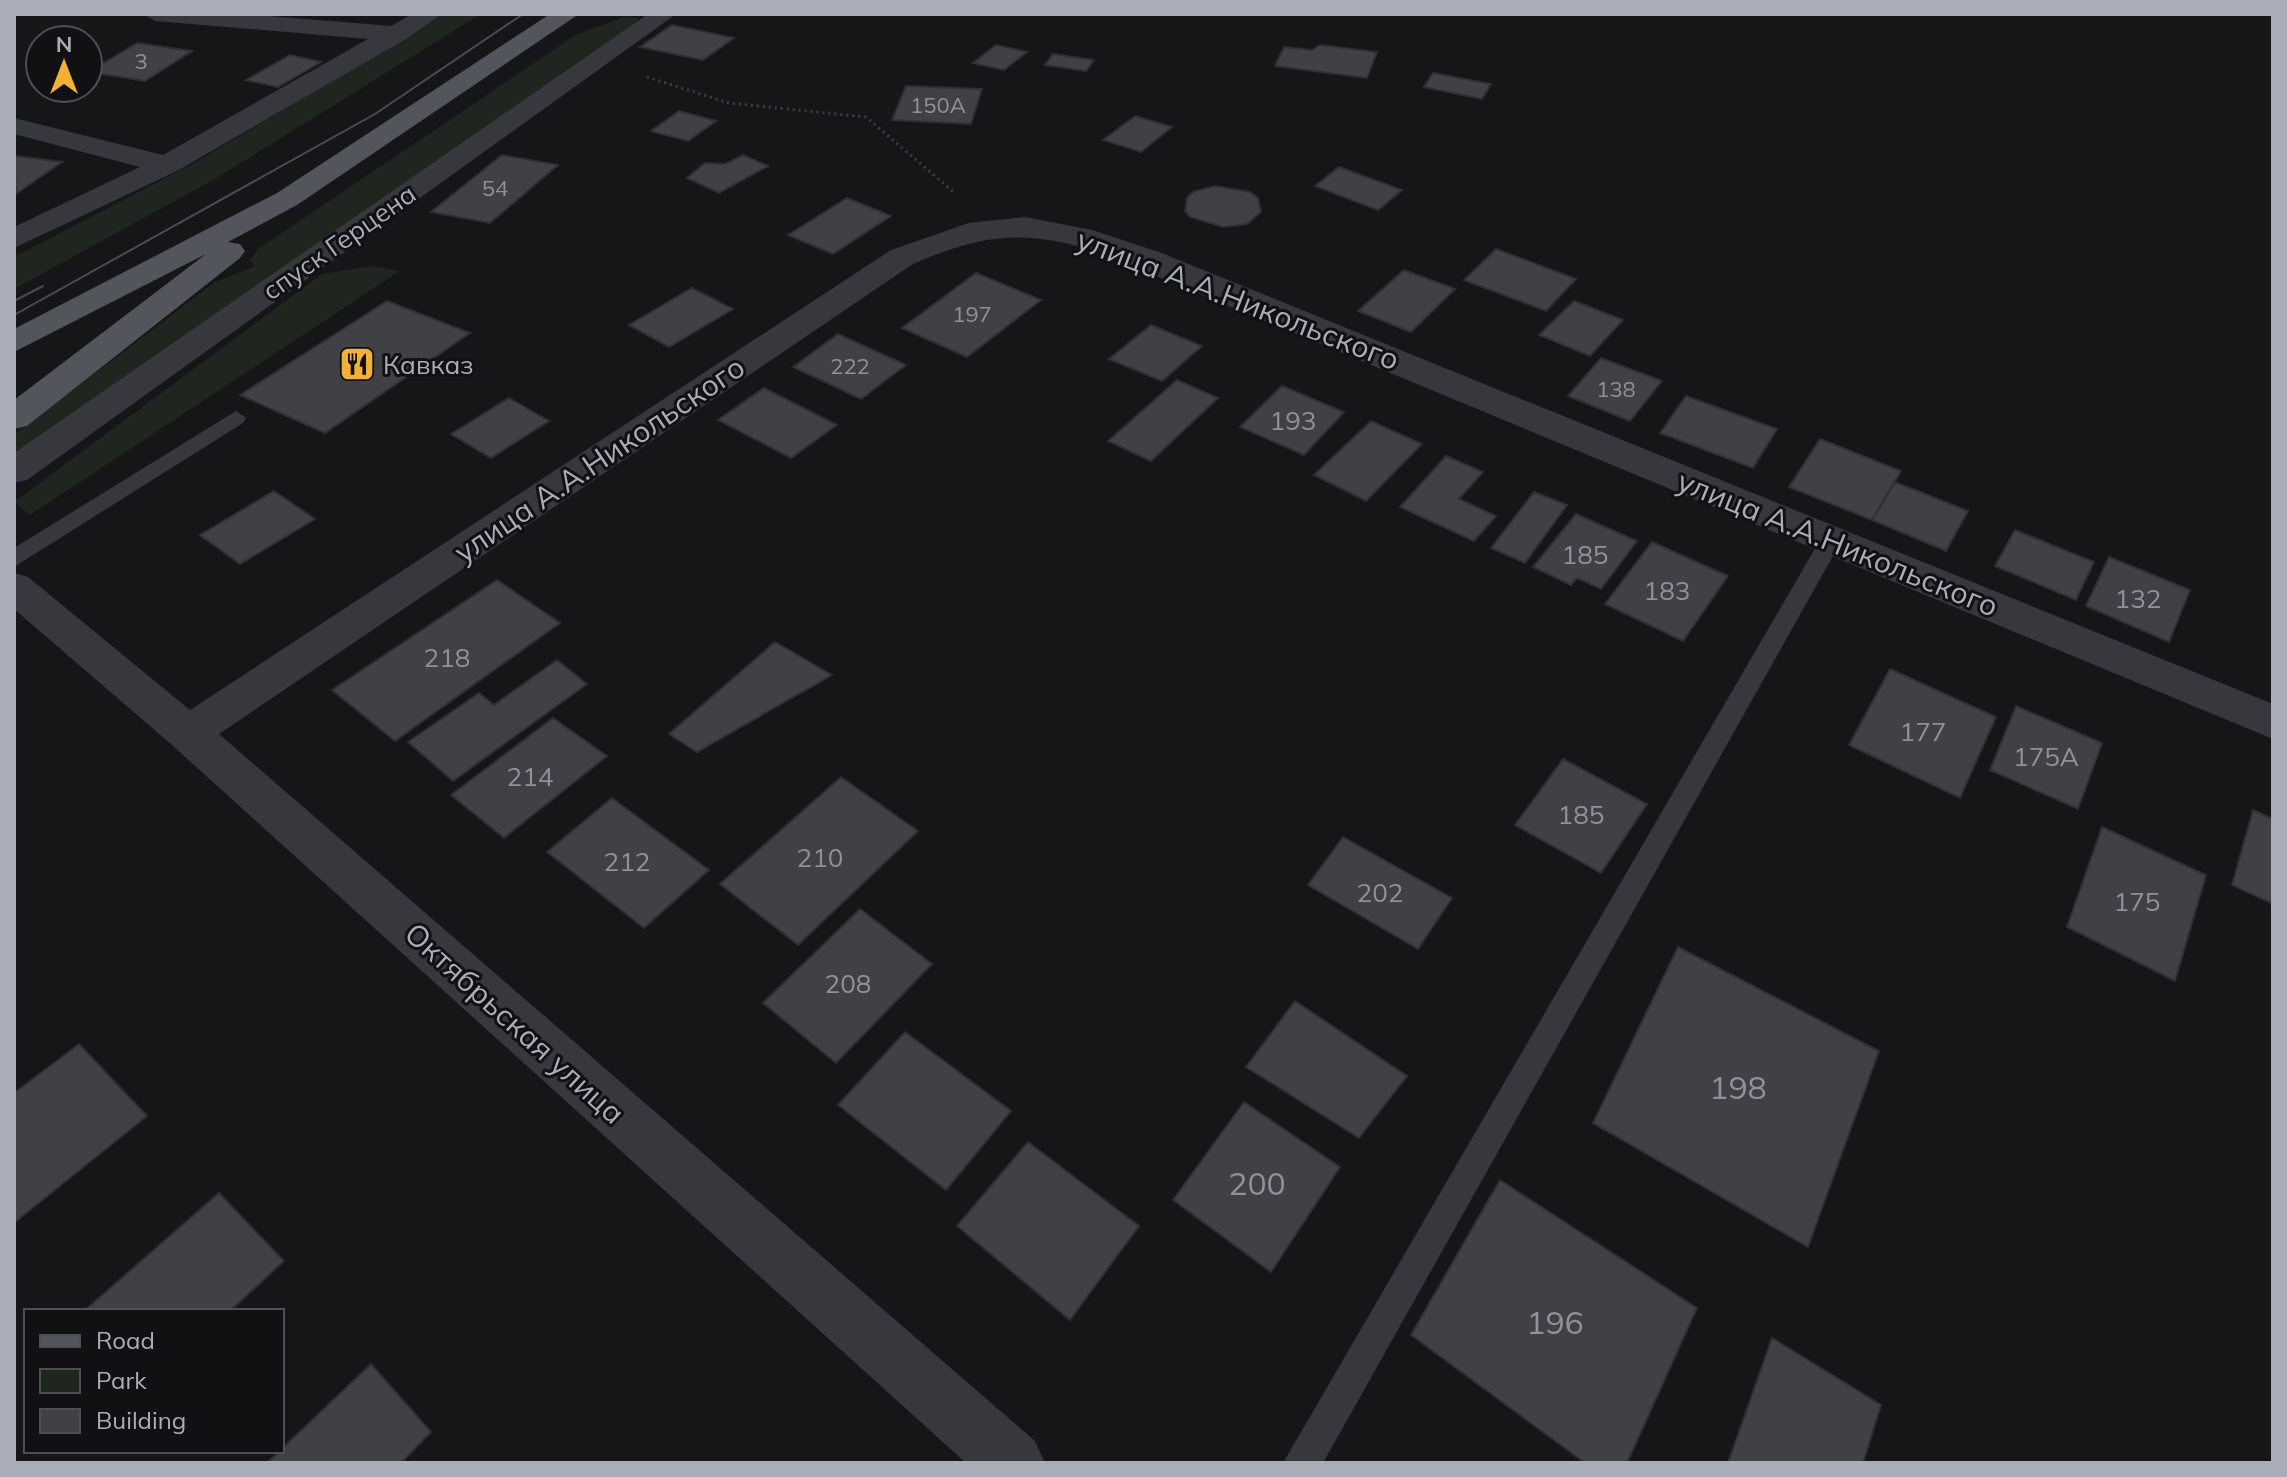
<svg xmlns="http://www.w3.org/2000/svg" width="2287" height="1477" font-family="Mulish,sans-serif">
  <rect width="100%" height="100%" fill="#161618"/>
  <path fill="#1e261f" d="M443,14H481L215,179L14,289V257L198,161Z
    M625,17L639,18L632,26L14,461V435L215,282L255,266L250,260L258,249L577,34Z
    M372,266L400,271L30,515L14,502L322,274Z"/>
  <path fill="#404145" stroke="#303034" stroke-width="2" d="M672,25L734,38L703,60L640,47Z
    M137,43L192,51L145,81L89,72Z
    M996,45L1027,52L1004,70L973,63Z
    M1320,45L1377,52L1367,78L1275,66L1284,47L1312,50Z
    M1053,54L1094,60L1086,71L1045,65Z
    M290,55L321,62L278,87L246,80Z
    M1433,73L1491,84L1482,99L1424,87Z
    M906,86L982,89L971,124L892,120Z
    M679,111L716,121L688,141L651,131Z
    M1135,116L1172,127L1141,152L1103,140Z
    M502,155L558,165L490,223L431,212Z
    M743,155L768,166L719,193L687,178L705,163L725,164Z
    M14,157L16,156L62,162L16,194Z
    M1339,167L1402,190L1378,210L1315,186Z
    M1215,186L1250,192L1258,198L1261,212L1247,224L1223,227L1190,217L1185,211L1187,198L1193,192Z
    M847,198L891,216L833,254L788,235Z
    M1496,249L1576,279L1546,311L1464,280Z
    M1404,270L1455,289L1411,332L1358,311Z
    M976,273L1041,300L967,357L902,328Z
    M692,288L733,309L669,347L629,325Z
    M387,301L470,333L325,433L240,395Z
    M1574,301L1623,320L1590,356L1539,335Z
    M1151,325L1202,346L1162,381L1109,359Z
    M838,334L906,365L861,399L793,367Z
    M1601,358L1662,381L1630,421L1568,396Z
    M1177,380L1218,398L1151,461L1108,441Z
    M1282,386L1344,412L1304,455L1240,427Z
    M764,388L837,425L791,458L718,420Z
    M1686,396L1777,429L1753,468L1660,433Z
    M509,398L549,421L491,458L451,434Z
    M1371,421L1422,444L1366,501L1314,475Z
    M1820,439L1901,471L1872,520L1789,487Z
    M1446,456L1483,472L1459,499L1496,516L1474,541L1400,507Z
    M1895,482L1968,511L1946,551L1872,520Z
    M274,491L315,519L240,564L200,535Z
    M1534,492L1567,505L1525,563L1491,548Z
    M1576,514L1637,541L1601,589L1577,578L1571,585L1533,567Z
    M2015,530L2094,562L2076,600L1995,566Z
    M1652,542L1728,576L1683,641L1605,604Z
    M2109,557L2190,590L2169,642L2086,606Z
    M497,580L560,623L395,741L332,690Z
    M775,642L832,675L697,752L669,734Z
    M557,660L587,684L453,781L408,742L479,693L494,705Z
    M1890,669L1996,717L1960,798L1849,745Z
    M2016,706L2102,743L2078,809L1990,770Z
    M553,718L607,756L504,838L451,795Z
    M1563,759L1647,804L1601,873L1515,825Z
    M841,777L918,831L798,945L720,884Z
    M612,798L709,870L644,928L547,852Z
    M2253,810L2273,819V904L2232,885Z
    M2102,827L2206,875L2175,981L2067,927Z
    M1343,837L1452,898L1418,949L1308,885Z
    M860,909L932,964L836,1063L763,1003Z
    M1678,947L1879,1051L1808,1247L1593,1123Z
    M1295,1001L1407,1076L1359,1138L1246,1067Z
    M905,1032L1011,1111L946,1190L838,1105Z
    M79,1044L147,1116L15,1222L14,1093Z
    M1244,1102L1340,1167L1271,1272L1173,1200Z
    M1028,1142L1139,1226L1070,1320L957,1226Z
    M1500,1180L1697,1308L1627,1463H1585L1411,1335Z
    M219,1193L284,1261L230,1311H84Z
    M1772,1338L1881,1405L1863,1463H1728Z
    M371,1364L431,1432L401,1463H267Z"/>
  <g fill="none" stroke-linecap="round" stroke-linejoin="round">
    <path stroke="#3d3f44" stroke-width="3" stroke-dasharray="2 4" stroke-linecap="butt" d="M647,77L729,103L866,117L956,194"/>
    <path fill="#37383d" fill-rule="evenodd" d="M236,411L246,418L243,423L14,567V548Z
      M1831,532L1842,540L1323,1463H1283L1820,540Z"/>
    <path fill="#37383d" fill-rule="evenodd" d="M143,14H245L391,26L412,14H442L406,39L177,171L14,248V227L140,167L14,134V118L163,155L368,39L155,21Z
      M648,14H676L27,480L14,483V453Z
      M1025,217L1092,230L1159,252L2273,704V739L1101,253C1027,229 984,233 913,264L219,734L1035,1441L1045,1463H966L172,745L14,609V573L28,577L190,710L891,250L969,223Z"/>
    <path fill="#53555c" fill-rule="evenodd" d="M550,14H579L297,205L228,242L240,244L245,251L240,258L27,426L14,429V400L206,254L14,352V329L277,193Z"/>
    <path stroke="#4a4c52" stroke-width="2" d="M14,301L43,286
      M14,315L375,114L523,14"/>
  </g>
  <defs>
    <g id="restaurant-square" transform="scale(1.8)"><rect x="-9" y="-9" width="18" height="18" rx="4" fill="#f2b134" stroke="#111113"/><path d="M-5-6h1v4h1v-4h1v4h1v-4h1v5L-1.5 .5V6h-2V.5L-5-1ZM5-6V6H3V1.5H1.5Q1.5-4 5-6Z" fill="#111"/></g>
  </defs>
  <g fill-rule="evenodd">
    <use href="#restaurant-square" x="357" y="364"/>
  </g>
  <g text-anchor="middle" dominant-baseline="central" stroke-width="6" stroke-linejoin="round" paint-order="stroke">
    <g font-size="22" fill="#8e929b">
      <text x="141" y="61">3</text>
      <text x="938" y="105">150А</text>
      <text x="495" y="188">54</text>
      <text x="972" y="314">197</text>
      <text x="850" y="366">222</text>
      <text x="1616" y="389">138</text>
    </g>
    <g font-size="26" fill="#a8adb8" stroke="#111113">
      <text transform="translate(339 242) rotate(-35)">спуск Герцена</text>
    </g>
    <g font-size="26" fill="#a8adb8" stroke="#111113" text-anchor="start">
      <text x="383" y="364">Кавказ</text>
    </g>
    <g font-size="26" fill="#8e929b">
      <text x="1293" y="420">193</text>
      <text x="1585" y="554">185</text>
      <text x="1667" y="590">183</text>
      <text x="2138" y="598">132</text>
      <text x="447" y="657">218</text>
      <text x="1923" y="731">177</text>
      <text x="2046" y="756">175А</text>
      <text x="530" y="776">214</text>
      <text x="1581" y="814">185</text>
      <text x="820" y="857">210</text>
      <text x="627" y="861">212</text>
      <text x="1380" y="892">202</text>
      <text x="2137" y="901">175</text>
      <text x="848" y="983">208</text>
    </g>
    <g font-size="30" fill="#a8adb8" stroke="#111113">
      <text transform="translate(1238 299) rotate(21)">улица А.А.Никольского</text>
      <text transform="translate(599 459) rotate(-34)">улица А.А.Никольского</text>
      <text transform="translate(1838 543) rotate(22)">улица А.А.Никольского</text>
      <text transform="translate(515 1023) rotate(42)">Октябрьская улица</text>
    </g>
    <g font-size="32" fill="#8e929b">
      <text x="1738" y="1087">198</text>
      <text x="1257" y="1183">200</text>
      <text x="1555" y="1322">196</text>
    </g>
  </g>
  <rect width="2287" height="1477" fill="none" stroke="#a8adb8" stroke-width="32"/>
  <rect x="24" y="1309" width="260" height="144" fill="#111113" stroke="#4d4f55" stroke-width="2"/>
  <rect x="40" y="1335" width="40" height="12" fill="#53555c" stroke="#4d4f55" stroke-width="2"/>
  <text x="96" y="1349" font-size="24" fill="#a8adb8">Road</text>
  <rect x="40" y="1369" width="40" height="24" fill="#1e261f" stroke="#4d4f55" stroke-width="2"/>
  <text x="96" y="1389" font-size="24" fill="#a8adb8">Park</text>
  <rect x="40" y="1409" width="40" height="24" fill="#404145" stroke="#4d4f55" stroke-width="2"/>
  <text x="96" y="1429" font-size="24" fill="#a8adb8">Building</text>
  <g transform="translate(64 64)"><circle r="38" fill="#111113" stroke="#4d4f55" stroke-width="2"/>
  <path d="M0-6L14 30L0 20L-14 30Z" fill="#f2b134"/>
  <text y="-12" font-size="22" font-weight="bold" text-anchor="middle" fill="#a8adb8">N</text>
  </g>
</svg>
